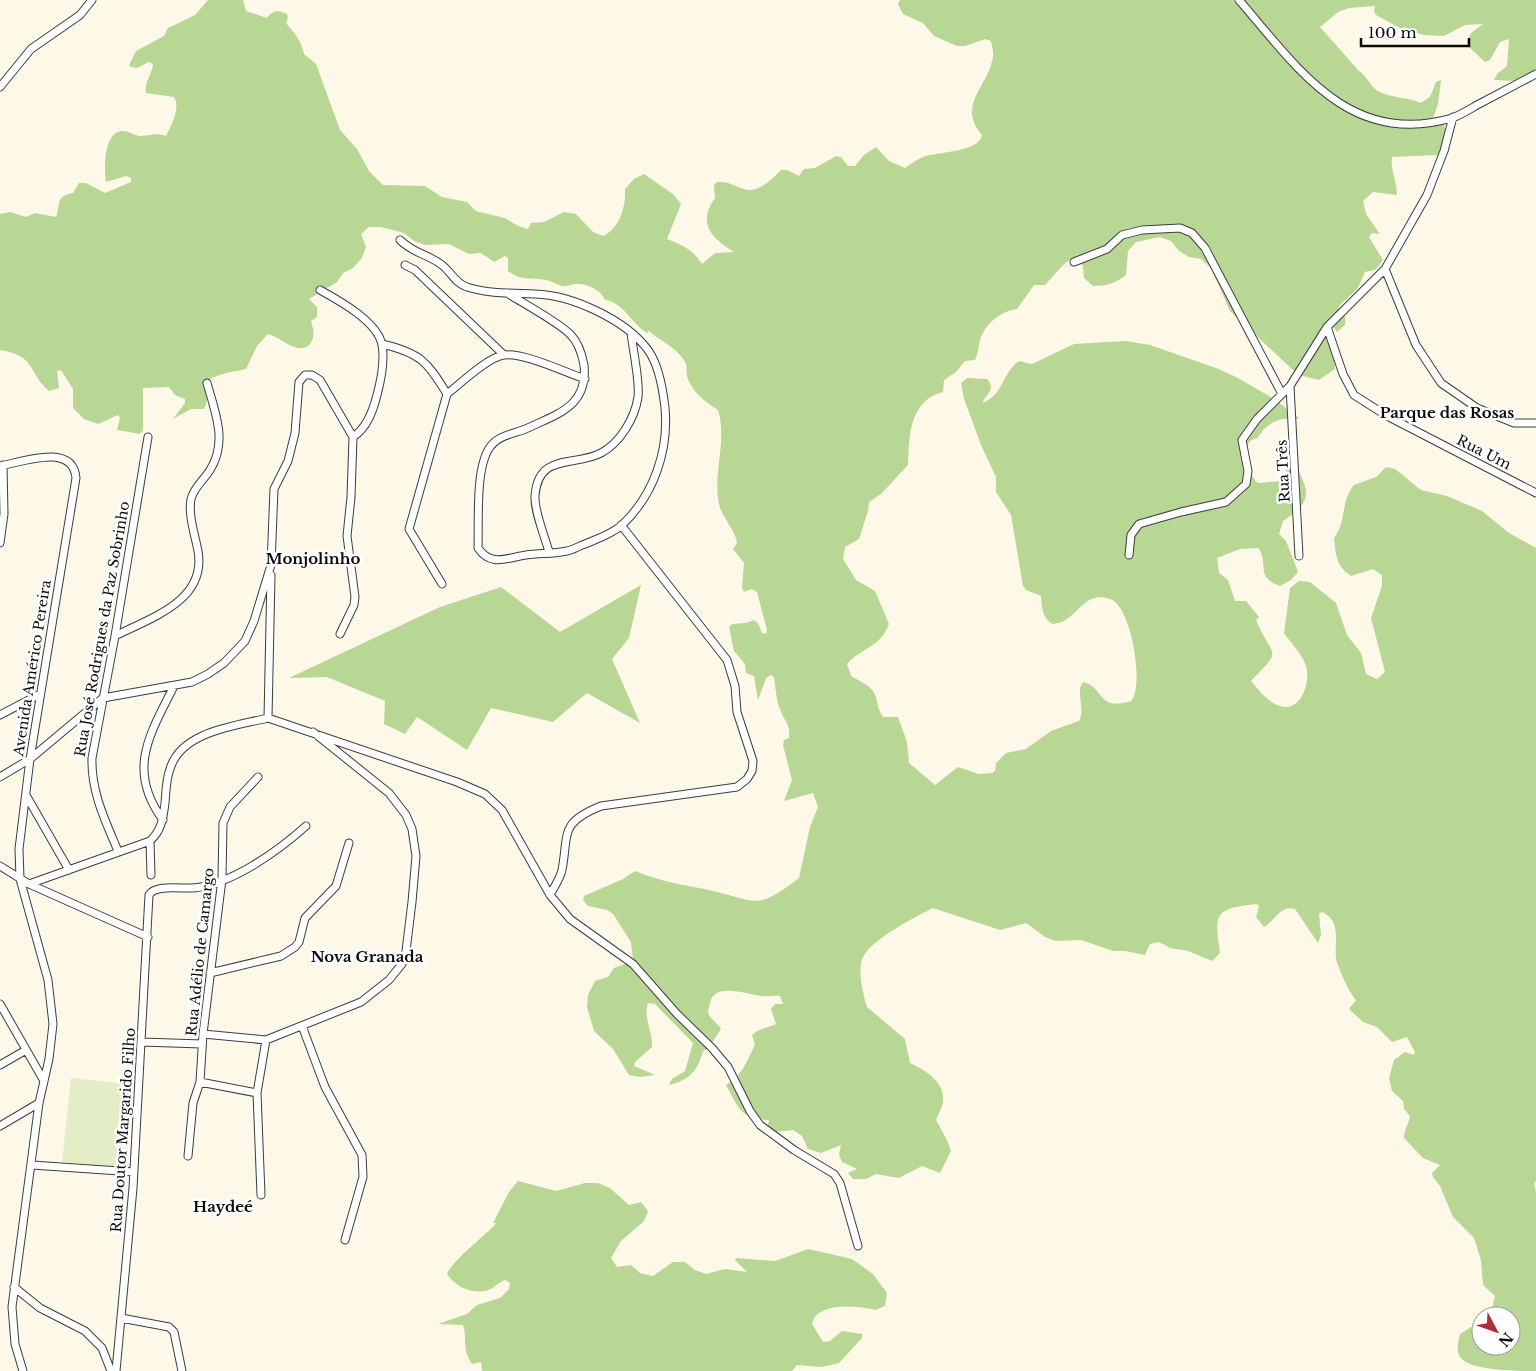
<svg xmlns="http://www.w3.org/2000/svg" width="1536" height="1371" font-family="'Libre Baskerville',serif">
  <rect width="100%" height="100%" fill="#fef8e9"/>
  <path fill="#b8d694" d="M208,0H243L246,11L267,18C271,11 279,9 287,14L288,18L286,23C294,32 302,42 304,54L316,64L340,130L357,149L369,171L383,185L425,186L442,197L467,202L476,211L505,218L518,226L528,229L531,223L544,222L564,212L576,214L593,232L603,236C620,228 626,207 625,189L634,179L644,174L673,194L681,204L667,239C683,245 693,250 702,264L715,253L734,252C711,238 697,223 715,198L714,185L717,182C727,181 734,186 744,189C758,194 772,179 781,170H787L799,176L804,169L815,168L836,156L841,157L848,166H855L864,155L876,147L889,161L905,168C911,164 919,158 926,156C939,152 979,152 982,135C956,106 988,87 993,57C994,52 992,46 991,41L985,39L965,46H957L934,36L923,23L903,14L898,4L900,0H1536V70L1517,81L1494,80L1497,74L1507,66L1509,39L1500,42L1490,60L1485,62L1469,47L1467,42L1471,33L1483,24L1465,25L1444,36L1424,35L1402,29L1376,15L1374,12L1375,6L1349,8L1338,12L1320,27L1359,71C1367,76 1370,86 1378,91C1391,98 1407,97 1421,103L1430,97L1436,82L1441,80L1438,104L1432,121L1444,125C1448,138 1444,154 1435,164L1437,155L1392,157C1390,169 1397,181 1397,195L1373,192L1363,201L1366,214L1380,234L1372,233L1369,237L1383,260L1375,270L1365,272L1358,288L1339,306V310L1345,315V325L1337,332L1330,323L1324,332L1334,352L1335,369L1319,380L1303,376L1294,371L1230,311L1211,268L1201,259L1189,257L1179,251L1171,241L1160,237L1136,242L1128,251L1126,275C1116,283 1107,286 1093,286L1084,278L1083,266L1076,257L1066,262L1045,285H1034L1017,309C1001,311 984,324 980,341C978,348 978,354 975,360L965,361L956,372L944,380L943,392C909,401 909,436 908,465L881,494L869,502L868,511L859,539L845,547L843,559L856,580L875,591L889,624C880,648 862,647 847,664L851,676C859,681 873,686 876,697C878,706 878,709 883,717H898L907,742L909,763L935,785L958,767L979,774L992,773L995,771L996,763L1006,753L1026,749L1051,731L1079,721C1086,709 1075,692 1083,682C1104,687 1098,712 1131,701C1145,686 1131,605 1110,599C1086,591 1079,613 1064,621C1061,623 1056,623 1053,624C1042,618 1042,607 1041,596L1026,590L1023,586L1011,515L996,492V477L981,445L964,399L961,383L967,378L987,379C996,389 987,393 982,403C1003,396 1002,373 1019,361L1032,364L1074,344L1125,341L1150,345L1216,368L1236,377L1274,399L1299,418C1293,421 1292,419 1286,419C1274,419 1263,428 1258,438C1254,439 1250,440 1248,444C1242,454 1250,477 1258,483L1280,481L1286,473V463L1289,460L1293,461C1310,491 1314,501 1283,521L1279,534L1286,541L1298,572L1291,580L1280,586C1254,577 1270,563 1258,548L1240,549L1217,558L1219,573L1228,580L1235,601H1246L1259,617L1256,620C1273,660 1284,647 1251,681C1259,690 1267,702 1280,706C1301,713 1311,682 1306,666C1302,654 1291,643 1284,633L1290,588L1299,581L1310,582L1336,603L1347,635L1361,653L1366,674L1377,679L1385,672L1371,618L1382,586V575L1373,569L1351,576C1336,566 1336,555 1334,538C1347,521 1340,502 1354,485L1376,477L1386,467L1395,469L1421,490L1447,496L1482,511L1509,533L1536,548V1181L1534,1183L1536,1193V1371C1518,1371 1470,1371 1460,1357C1456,1350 1458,1341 1460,1334L1471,1327L1481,1326V1346H1511V1316H1490L1495,1296L1483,1285L1481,1260L1474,1238L1453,1217L1440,1186L1433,1177L1432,1173L1440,1165L1423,1158L1404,1138C1404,1129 1409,1124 1410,1116L1404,1109L1403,1101L1392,1091L1389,1078L1394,1060L1405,1052L1414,1055L1415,1052L1407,1037L1392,1042L1377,1027L1363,1022L1349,1009L1356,1000C1350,994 1337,966 1336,958C1334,941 1342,921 1322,912L1319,914L1321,935L1318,943L1295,909C1280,905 1275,921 1264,927L1256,917L1259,906L1256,904C1215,909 1214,912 1220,953L1212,961L1188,951L1170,948L1159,942L1150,944L1145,955L1125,951H1113L1081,940L1056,941L1045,937L1026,923L1000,930L933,908C915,917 872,939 863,957C857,970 863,994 867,1007L905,1039L910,1063C923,1069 943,1080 943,1098C944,1105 938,1114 936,1120L947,1140L951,1151L940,1173L922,1166L899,1178L876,1174L866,1179H853L848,1173L857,1169L842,1162L839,1155L841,1145L821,1153L808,1149L802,1136L793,1130L766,1133L769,1120C740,1119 739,1108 726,1085C743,1075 746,1062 755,1045L752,1035L757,1031L776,1024L771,1009L775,1004H783L780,996C773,995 767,997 761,996C746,994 714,982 710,1003C709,1007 707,1011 709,1015C711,1019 718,1024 721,1029L708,1049L703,1051C698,1071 688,1081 669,1085L672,1079L685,1071L693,1043L655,1004L648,1003C643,1018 653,1032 652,1047L635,1062L634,1066L655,1075L640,1077L629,1075L613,1049L594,1031L587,1007L588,995L595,981L608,977L614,968L633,961L631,942L613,914L607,910L588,906L583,900L584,896L623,879L635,871C665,884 691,885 721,893C734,896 750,903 763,900C774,897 790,885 799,878L810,827L818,807L813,793L784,801L792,780L783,745L784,740L789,738C790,723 786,724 781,712C776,701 776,689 774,677L771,675L766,678L758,700L754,676L746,673L745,664L734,651L729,627L732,624L746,623L754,620L758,623L762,633L766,634L767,630L757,592L752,589L744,592L742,588L744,563L733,549L737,543C736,532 724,519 720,508C711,476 728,442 718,410C705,402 691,391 687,376C686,372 687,368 686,364C679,348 661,342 649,331L647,333C632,324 623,302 605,300C602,291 587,283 576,284C572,284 569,286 565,286C558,286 552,281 546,280C530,277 523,282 508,271V258L505,256L494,262L481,253L469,254L449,244L425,245L414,241L404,233L381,227H369L361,234L366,247L362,258L353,268L343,273L337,282L309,299L317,307V317L311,321C313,329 316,336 310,344C299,357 281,337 268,334L257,346L246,369C234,372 209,374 204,386C208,393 208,402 204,409H191L173,419L185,403V399L175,395L169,387L143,388V430L140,434L117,430L120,418L118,415L98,424L84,419L73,408V389L61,370L57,371L59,388L49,391C27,372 37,356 0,350V214L10,212L26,217L35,213L56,217C61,207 54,196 73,193L79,183H86L105,193L131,182V178L126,176L106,182C104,170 103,131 123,131C129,131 134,135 139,136C149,136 156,132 166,136C171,126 181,108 174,97L146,93C144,82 152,75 153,64L149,62L137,68L131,67L129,65L136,51L164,36L168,28L195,15Z
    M641,585L629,638L612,659L640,723L587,693L553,722L491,708L467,750L417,717L405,734L384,724L385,701L327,677L289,678L440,607L501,587L560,632Z
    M518,1181L556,1191L585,1183H598L610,1188L629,1205L641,1202L648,1211L644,1221L621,1241L611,1258L617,1267L631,1265L640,1273L653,1276L673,1262H685L695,1270L706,1274L725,1269L747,1272L735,1260L736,1258L775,1261L808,1249L835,1255L852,1259L873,1274L887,1293L885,1306L875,1310C859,1306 817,1301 812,1324L823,1342L830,1341L842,1331L862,1334V1338L839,1363L822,1367L797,1365L792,1371H482L481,1362L472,1364C461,1347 468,1342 463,1325L438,1324L467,1314L477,1305L500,1298L509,1289L510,1283L505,1280C498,1282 495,1288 488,1290C474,1295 455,1287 447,1274C452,1261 483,1237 494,1226L496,1223H493L509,1192Z"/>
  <path fill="#e4eec6" d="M71,1078L128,1084L119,1167L62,1162Z"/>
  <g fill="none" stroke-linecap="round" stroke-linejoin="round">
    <g stroke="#3d3d3d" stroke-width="9">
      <path id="minor" d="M1239,0C1297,67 1349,148 1452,118C1461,115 1470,109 1479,104C1498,94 1517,84 1536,74
        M0,87L31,49L80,15L92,0
        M400,240C414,254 428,254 442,265C451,272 456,284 467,287C489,294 513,293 535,294C572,295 626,320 648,350C659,365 663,390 665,408C669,450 654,495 622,525C612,534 597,539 585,544C579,546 573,550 567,551C554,554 539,553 526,555C506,558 491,567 478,548C479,521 475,468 490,447C499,434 516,434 530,427C560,413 588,405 584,365C582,354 579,343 570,334C558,322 523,303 507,293
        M1074,262L1107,249L1122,235L1142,230L1180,228L1192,233L1205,248L1282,394
        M405,265L415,270L504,355
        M1385,269L1416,345L1441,383L1477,408L1514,423H1536
        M320,290C340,301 378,322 382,345C385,361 381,380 377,395C373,411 367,428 353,437
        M1327,327L1343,374L1354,395L1387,416L1536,493
        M382,344C420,353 427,361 447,394L409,529L442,584
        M1290,386L1299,556
        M447,394C460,384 488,357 504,355C526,353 564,372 585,379
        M0,466C22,462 73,442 76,478L30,759L19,849L20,879L48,980L53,1024L49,1059L39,1103L12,1307L15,1344L23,1371
        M621,525L727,660L735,686L737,712L753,761L752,771L747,779L737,787L601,806C559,823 569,833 562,870C560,879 554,887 550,895L570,919L633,964L677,1014L712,1048L728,1067L750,1111L760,1125L794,1150L834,1174L840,1183L858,1246
        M0,543L4,514L3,465
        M549,552C545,537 534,511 535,496C538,452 575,467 601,453C620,443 635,418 638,397C640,382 633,350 631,333
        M1129,555L1131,535L1139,524L1181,512L1226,502L1246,484L1248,471L1242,440L1257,419L1290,386L1327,327L1385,269L1427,195L1444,151L1453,117
        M115,636C150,618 207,601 198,551C195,535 188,515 191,499C194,487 204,480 210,470C228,442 215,412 207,383
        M0,715L40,694
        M268,718L457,782L485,794L502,810L550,895
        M268,718L271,575
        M0,777L30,759L103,698L192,682L208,674L224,663L245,641L254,621L271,565L274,489L288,461L295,433L299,382L305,375H312L320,380L353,437L351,497L347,536L355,597L354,605L340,634
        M26,795L69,870
        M163,820C126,770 150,734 174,686
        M150,841L151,875
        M118,851C105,820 91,792 92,758L115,636L148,437
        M0,866L29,884L150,841C162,830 163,818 165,803C166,792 166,779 170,769C181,731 236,726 268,718
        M29,884L148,937
        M210,973L281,956L295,947L299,942L305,918L336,886L349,843
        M0,1004L44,1081
        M302,1026L325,1087L362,1155L363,1177L345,1240
        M203,1034L266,1040L361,1002L389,980L402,964L406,951L412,902L416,856L412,829L406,815L389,793L313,732
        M142,1042L202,1044
        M0,1065L26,1050
        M200,1082L257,1093
        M0,1126L39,1103
        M188,1156L193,1103L200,1082L203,1034L222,879L223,823L230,807L258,777
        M32,1165L134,1172
        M261,1195L257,1093L266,1040
        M14,1287L40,1308L85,1331L102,1348L111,1371
        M121,1318L169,1327L174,1332L182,1371
        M116,1371L133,1188L149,895C155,884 182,889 193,888C231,885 278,851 306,826"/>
    </g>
    <use href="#minor" stroke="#fff" stroke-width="7"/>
  </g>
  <g text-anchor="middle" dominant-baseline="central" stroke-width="5" stroke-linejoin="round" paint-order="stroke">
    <g font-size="14" fill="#0a0a0a" stroke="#fff">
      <text transform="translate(1484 452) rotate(27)">Rua Um</text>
      <text transform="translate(1283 471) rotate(-93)">Rua Três</text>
      <text transform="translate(102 629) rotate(-80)">Rua José Rodrigues da Paz Sobrinho</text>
      <text transform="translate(32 668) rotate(-81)">Avenida Américo Pereira</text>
      <text transform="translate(200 952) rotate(-84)">Rua Adélio de Camargo</text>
      <text transform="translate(123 1130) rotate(-86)">Rua Doutor Margarido Filho</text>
    </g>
    <g font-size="15" font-weight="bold" fill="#0a0a0a" stroke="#fff">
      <text x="1447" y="412">Parque das Rosas</text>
      <text x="313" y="558">Monjolinho</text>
      <text x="367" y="956">Nova Granada</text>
      <text x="223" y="1206">Haydeé</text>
    </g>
  </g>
  <g transform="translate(1496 1331) rotate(131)"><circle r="24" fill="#ffffff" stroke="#9d9d9d"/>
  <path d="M0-4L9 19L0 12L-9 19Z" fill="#b4293c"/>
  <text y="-8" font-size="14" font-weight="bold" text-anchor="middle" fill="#0a0a0a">N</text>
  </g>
  <path d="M1361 38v8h108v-8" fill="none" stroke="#0a0a0a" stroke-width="2.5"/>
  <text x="1368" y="38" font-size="15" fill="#0a0a0a" stroke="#ffffff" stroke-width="4" paint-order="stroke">100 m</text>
</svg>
